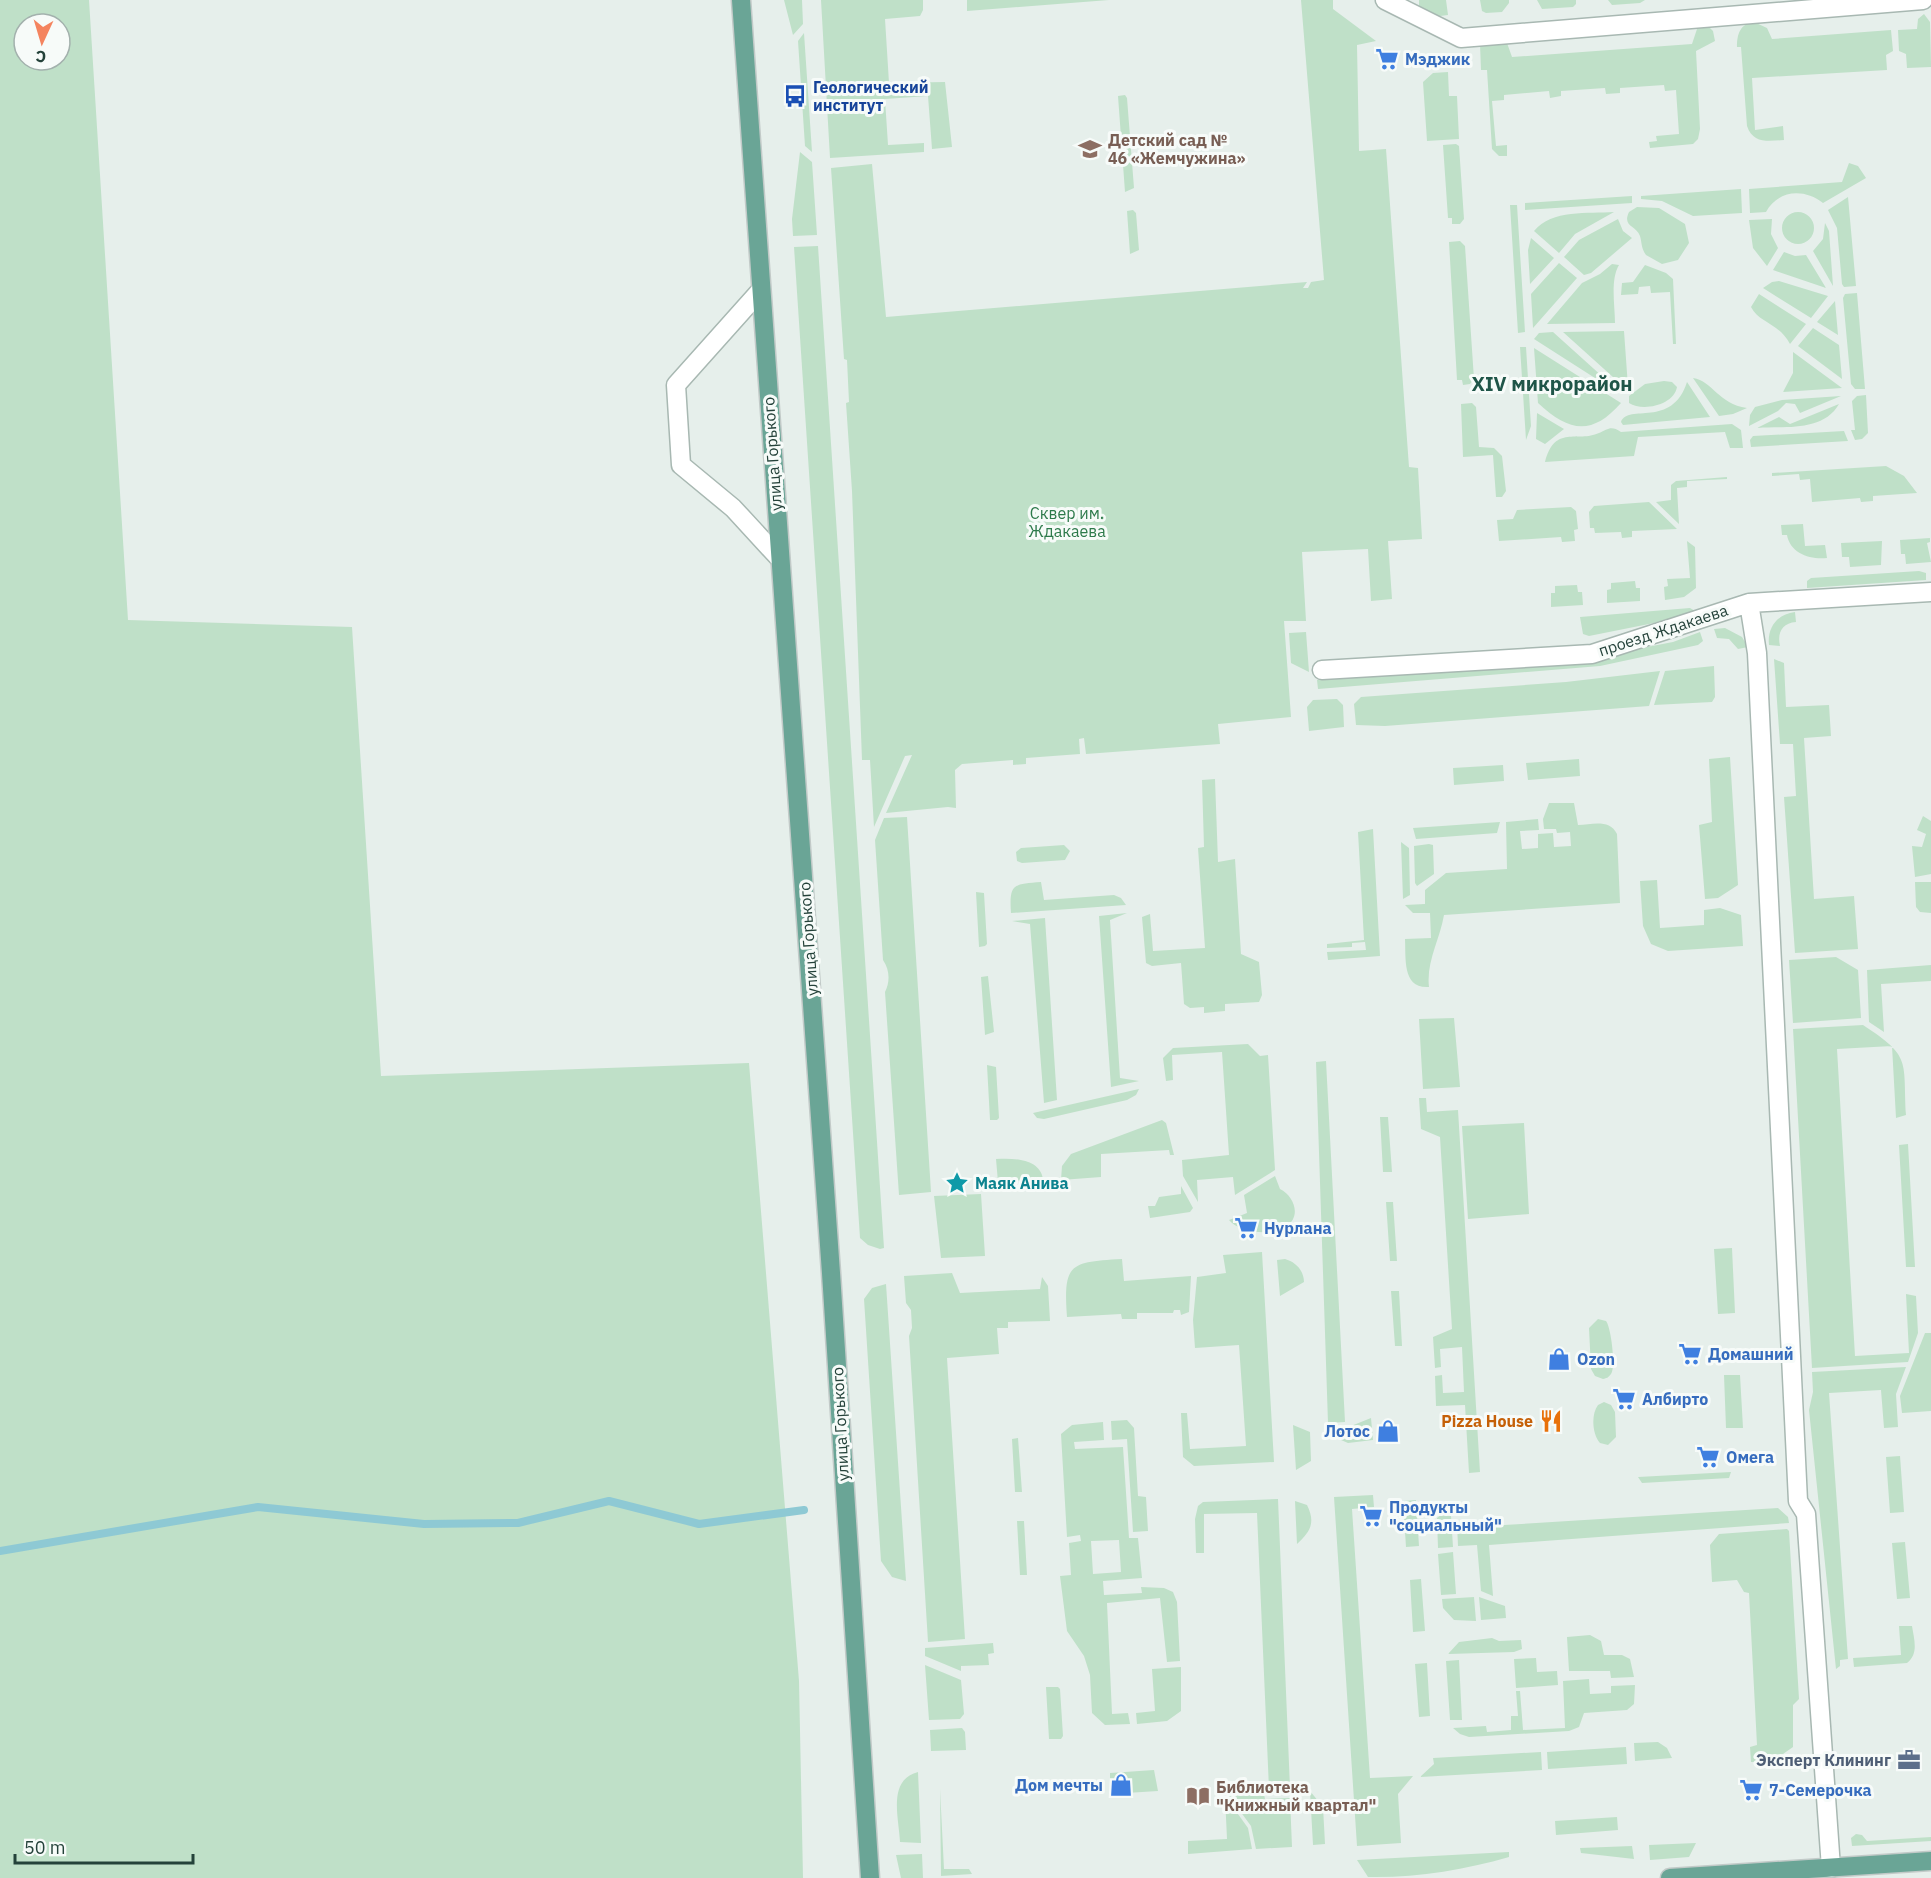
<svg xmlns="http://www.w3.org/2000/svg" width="1931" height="1878" font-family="'IBM Plex Sans',sans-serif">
  <rect width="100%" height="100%" fill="#e6efeb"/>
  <path fill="#bfe0c8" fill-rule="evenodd" d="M0,0H89L128,620L352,627L381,1076L749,1063L799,1681L803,1878H0ZM24,24H60V60H24Z
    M784,0H802L803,24L793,35Z
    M821,0H923V10L920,16L885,19L889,83L945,82L952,147L932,149L928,96L885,99L888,145L924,143V152L830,158Z
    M967,0H1109L967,11Z
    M1301,0H1333V9L1376,41L1357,45L1359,151L1386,149L1409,467L1418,468L1422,539L1388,541L1392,599L1371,601L1368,549L1302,552L1306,621H1284L1291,717L1218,724L1220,744L1086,754L1084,738L1079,739L1080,754L1026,758V764L1013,765V760L962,764L955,770L956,808L948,807L886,813L912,755L905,756L874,827L870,760H862L852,491L846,403L849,402L847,360L844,359L831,168L872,164L886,317L1307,282L1303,288H1308L1311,282L1324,280Z
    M1419,0H1446L1448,15L1424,18L1419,14Z
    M1480,0H1509V3L1502,12L1486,13L1482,11Z
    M1537,0H1576V4L1573,7L1542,9Z
    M1608,0H1645L1640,3L1612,5Z
    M1924,14L1930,22L1931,67L1907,68L1906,54L1899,51L1898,30L1917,29L1918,19Z
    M1754,22L1767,28L1772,39L1891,30L1893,51L1886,55L1887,70L1752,78L1755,130L1783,126L1784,140C1768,141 1753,144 1747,126L1741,47H1737C1737,34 1740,24 1754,22Z
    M1708,26L1713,31L1715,41L1696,51L1700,129L1698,139L1693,144L1650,148L1649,142L1657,141L1656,136L1679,134L1676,90L1665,91L1664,85L1620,88V93L1606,94L1605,88L1561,91V96L1550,98L1549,91L1504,95V100L1492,101L1496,146L1507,145V156H1499L1492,149L1487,70H1481L1480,44L1507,43L1512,57L1692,44L1697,29Z
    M804,33L812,152L805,146L798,41Z
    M1448,72L1449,96H1457L1459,139L1427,141L1423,82L1433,73Z
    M1125,95L1127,98L1134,188L1125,192L1118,96Z
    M1456,144L1459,146L1464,219L1460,224H1452V218H1448L1443,145Z
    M800,152L812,162L817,235L793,236L792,219Z
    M1849,163L1858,166L1866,178L1823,203C1804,188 1778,190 1766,212L1750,213L1749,189L1842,182Z
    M1741,189L1742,213L1693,216L1662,201L1641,199V196Z
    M1632,196V203L1525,210V203Z
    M1848,197L1856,286L1844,287L1842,284L1837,228L1828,210Z
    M1510,205H1517L1525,332L1518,333Z
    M1637,207L1659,208L1685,224L1689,243L1678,260L1662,264L1646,255C1641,248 1642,243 1640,236C1636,225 1622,227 1629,212Z
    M1133,210L1136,213L1139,250L1130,254L1127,211Z
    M1782 228a16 16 0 1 1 32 0a16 16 0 1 1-32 0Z
    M1614,212L1575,234L1559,253L1534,231C1552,209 1588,214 1614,212Z
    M1618,219L1623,231L1632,238L1591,273L1584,275L1564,257L1579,240Z
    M1772,219L1771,234L1778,248L1767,266L1753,248L1749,220Z
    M1825,223L1829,231L1833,286L1813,251L1823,239Z
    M1531,238L1554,258L1530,284L1528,250Z
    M1460,241L1465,246L1474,379L1470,384L1463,385L1462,380H1457L1449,242Z
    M818,246L884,1248L880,1249L868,1245L860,1238L794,247Z
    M1784,252L1795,256L1806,255L1826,288L1773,270Z
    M1559,263L1577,278L1533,328L1531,294Z
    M1612,264L1619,265C1610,280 1615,306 1615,323L1547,324L1582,283L1600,274Z
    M1645,265L1666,273L1673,279L1676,344H1673L1670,292L1651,293L1650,286L1639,287L1638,294L1621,295L1622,283L1633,282Z
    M1779,281L1828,296L1811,318L1763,288L1772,282Z
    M1857,293L1865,389H1855L1851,384L1843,298L1845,294Z
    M1759,294L1806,324L1790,344C1779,323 1759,323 1751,307Z
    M1835,301L1838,335L1817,322Z
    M1813,328L1839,345L1842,379L1798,346Z
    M1624,331L1628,387H1624L1563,332Z
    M1553,332L1614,387H1609L1534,339L1539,333Z
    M1520,347H1526L1531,426L1526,440Z
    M1534,348L1621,403C1592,436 1569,432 1538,403Z
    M1793,352L1842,388L1783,392L1793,373Z
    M1693,378C1713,381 1718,404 1747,408L1733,414L1719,416Z
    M1664,381L1672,382L1677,387C1674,405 1643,412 1629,403V396L1645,384Z
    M1687,382L1710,417L1623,425L1621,422C1628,403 1672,429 1687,382Z
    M1866,395L1868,433L1862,439L1855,440L1851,430H1855L1852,401L1857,396Z
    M1841,396L1800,413L1795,404L1786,403L1778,411L1749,426L1750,415L1755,407L1782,400Z
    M1472,403L1476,407L1479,447L1494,448L1502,456L1506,491L1502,497H1496L1493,455L1463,457L1461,404Z
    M1839,404C1823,432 1785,426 1757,428L1779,417L1790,424Z
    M1537,413L1564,429L1545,444L1536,439Z
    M1732,424L1741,430L1743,448H1730L1725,432L1638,437L1634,456L1545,462C1555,424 1577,443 1599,433C1608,429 1611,425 1621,432Z
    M1844,431L1848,441L1751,447L1750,440L1753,436Z
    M1886,466L1904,476L1917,493L1873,496V501L1861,502L1860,498L1812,502L1810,479L1800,480L1799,474L1772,476V473Z
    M1727,477V479L1687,481V487L1677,488L1679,524L1656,502L1671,500V485L1676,481Z
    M1649,502L1677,529L1632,531V537L1622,538L1621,532L1595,533L1594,528H1590L1589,512L1594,506Z
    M1571,507L1576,511L1578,529L1574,530L1575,541L1562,542L1561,537L1499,541L1497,520L1513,519L1517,510Z
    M1803,524L1805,546L1825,545L1827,558C1810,560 1790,553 1787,535H1782L1781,525Z
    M1930,538V542L1927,543L1931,562L1906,564L1905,554H1901L1900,540Z
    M1687,541L1695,547L1696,588L1684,597L1665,600L1664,587L1668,586L1667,579L1690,578Z
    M1882,541L1881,565L1850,567L1849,557H1842L1841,543Z
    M1919,571L1926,573V580L1807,588V581L1811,578Z
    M1635,581L1636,588H1640V601L1607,603V590L1611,589V583Z
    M1577,585L1578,592H1582L1583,605L1551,607V593H1555V586Z
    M1690,608L1695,611L1654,623L1589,636L1583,634L1580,617Z
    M1795,612L1796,622C1782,623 1777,633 1780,646L1769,645C1767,628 1777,614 1795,612Z
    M1725,628L1742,637L1748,647L1738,649L1729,639L1717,638L1714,629Z
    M1306,632L1309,672L1291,663L1289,633Z
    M1700,632L1703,641L1698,645L1600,666L1318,689L1317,680L1595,657L1673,642Z
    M1774,659L1784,663L1786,707L1829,705L1831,736L1804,738L1814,899L1854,896L1858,949L1795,953L1784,797L1796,796L1793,744H1780Z
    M1714,666L1715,697L1712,702L1654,705L1665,671Z
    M1660,671L1649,706L1385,726L1356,725L1354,704L1361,697L1566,682Z
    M1337,699L1343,705L1344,727L1309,731L1307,707L1313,700Z
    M1730,757L1738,885L1718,898L1705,899L1699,825L1712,822L1709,759Z
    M1579,759L1580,776L1528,780L1526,763Z
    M1503,765L1504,781L1454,785L1453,768Z
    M1215,779L1218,862L1235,859L1241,954L1259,962L1262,995L1259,1002L1225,1004V1011L1204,1013V1007L1190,1008L1184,1004L1181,963L1152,966L1146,963L1142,917L1150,914L1153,951L1205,948L1198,848L1204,847L1202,780Z
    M1549,803H1574L1578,825C1593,824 1610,819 1617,834L1620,903L1444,915C1440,939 1426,962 1429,987C1402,989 1406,958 1405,939L1431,938L1430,913H1413L1405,905L1425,904V890L1446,873L1507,869L1506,822L1538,819L1539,830L1520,831L1522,849L1538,848V834L1553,833L1554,847L1571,846L1570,832L1557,833L1556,829H1544L1543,819Z
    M1923,816L1931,821V874L1915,877L1912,846L1922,847L1926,834L1917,830Z
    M907,817L931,1192L899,1195L885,992C890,982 890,970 883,960L875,840L884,818Z
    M1500,822L1497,833L1416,839L1413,828Z
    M1373,829L1380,956L1328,960L1327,952L1366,950L1365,942L1352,943V947L1327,948V944L1364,940L1358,832Z
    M1401,842L1409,848L1410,895L1403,899Z
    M1429,844L1433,845L1434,874L1417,886L1415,883L1414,846Z
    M1064,845L1070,851L1065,860L1022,863L1017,861L1016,852L1021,848Z
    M1657,880L1660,928L1704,925V910L1720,908L1741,915L1743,946L1668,951L1651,944L1643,926L1640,881Z
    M1041,882L1044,900L1114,895L1121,898L1126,905L1011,913C1009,884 1013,884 1041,882Z
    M1915,882H1931V913L1920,912L1916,907Z
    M976,892L984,893L987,944L985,946L979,947Z
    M1127,913L1110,920L1120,1078L1139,1081L1111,1087L1099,916Z
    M1045,918L1057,1100L1044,1103L1030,924L1012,921Z
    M1836,957L1858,970L1861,1018L1793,1023L1789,960Z
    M1931,965V981L1881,984L1884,1032L1869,1022L1867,970Z
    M988,976L994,1032L985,1035L981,977Z
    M1454,1018L1460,1087L1423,1089L1419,1019Z
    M1863,1025C1912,1057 1903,1060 1906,1115L1896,1118L1892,1046L1837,1049L1855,1356L1909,1353L1906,1294L1916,1296L1918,1333L1908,1362L1812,1368L1793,1029Z
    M1248,1044L1260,1056L1268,1055L1275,1170L1235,1195L1233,1177L1197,1180L1198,1202L1183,1176L1182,1160L1229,1155L1222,1052L1172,1055L1173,1080L1166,1081L1163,1058L1173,1048Z
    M1326,1061L1345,1422L1328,1423L1316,1062Z
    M987,1065L996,1067L999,1118L997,1120H990Z
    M1139,1089L1136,1095L1127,1100L1044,1119L1037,1118L1033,1113Z
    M1419,1098H1426L1427,1112L1458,1110L1480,1472L1469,1473L1465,1405L1436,1406L1435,1376L1442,1375L1443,1393L1464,1392L1462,1347L1440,1349L1441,1367L1435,1368L1433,1337L1452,1329L1440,1137L1421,1129Z
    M1380,1117H1388L1392,1172H1383Z
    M1162,1120L1166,1123L1174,1155H1170L1169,1150L1101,1154V1177L1061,1180L1062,1166L1071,1154Z
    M1524,1123L1529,1214L1468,1219L1462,1126Z
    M1908,1144L1915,1267H1906L1899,1145Z
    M996,1159C1012,1158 1040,1158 1043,1179L998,1182Z
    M1275,1176L1280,1189C1294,1196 1302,1216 1286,1227C1272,1236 1239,1233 1229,1220L1247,1213L1244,1195Z
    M1181,1186L1193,1208L1190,1212L1150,1218L1148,1206H1155L1159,1197L1181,1194Z
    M981,1194L985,1256L941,1258L934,1196Z
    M1386,1202H1393L1397,1261H1390Z
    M1732,1248L1735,1313L1718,1314L1714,1249Z
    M1262,1252L1274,1462L1194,1466L1183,1457L1181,1413H1187L1190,1449L1246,1446L1239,1345L1195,1348L1193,1320L1197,1277L1226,1273L1223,1255Z
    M1122,1259L1124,1281L1191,1276L1189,1312L1181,1315L1180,1310H1174L1173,1313H1137V1319H1122L1121,1314L1067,1317C1063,1263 1070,1262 1122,1259Z
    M1285,1259C1296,1262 1304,1271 1304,1282L1280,1296L1277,1260Z
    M952,1273L960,1293L1040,1289L1042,1277L1048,1286L1050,1321L1008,1322V1328H997L999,1354L947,1358L965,1639L928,1642L909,1336L912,1328L911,1310L906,1303L904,1276Z
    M886,1284L906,1581L892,1577L881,1561L864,1299L872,1288Z
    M1391,1291H1399L1402,1346H1395Z
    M1598,1319L1606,1321C1611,1327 1616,1367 1611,1374C1608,1378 1607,1378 1603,1379L1595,1376L1591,1369L1589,1328Z
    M1925,1333H1931V1411L1902,1413L1900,1396Z
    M1906,1367L1896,1394L1898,1427L1884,1428L1881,1390L1829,1393L1848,1659L1840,1660V1666L1836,1669L1809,1410L1813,1392L1812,1372Z
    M1724,1375H1740L1743,1428H1726Z
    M1604,1402L1611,1405L1615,1412L1616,1437L1608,1445L1600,1443C1592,1434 1591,1414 1598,1405Z
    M1371,1418L1373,1440L1348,1443L1341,1440L1336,1432Z
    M1127,1420L1134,1428L1138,1496L1146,1497L1148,1531L1133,1532L1127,1439L1112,1440L1111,1421Z
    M1103,1422L1104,1440L1074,1442L1075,1449L1123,1447L1129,1538H1138L1142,1578L1103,1581L1104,1595L1142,1593L1141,1587L1164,1588L1173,1592L1177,1602L1180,1661L1167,1662L1160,1598L1107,1603L1112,1714L1128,1713L1130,1724L1105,1725L1092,1713L1090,1675L1084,1656L1067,1631L1060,1576L1071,1575L1069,1543L1081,1541L1080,1535L1067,1537L1061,1434L1072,1425ZM1119,1540L1121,1572L1093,1574L1091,1541Z
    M1293,1425L1310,1432L1311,1461L1296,1470Z
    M1018,1438L1022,1492H1015L1012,1439Z
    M1900,1456L1904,1512L1890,1513L1886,1457Z
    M1731,1472L1729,1478L1642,1483L1638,1477Z
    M1373,1495L1374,1507L1352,1509L1370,1778L1413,1776L1398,1794L1401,1843L1357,1846L1334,1497Z
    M1278,1499L1290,1788L1269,1789L1257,1513L1204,1514V1553H1196L1195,1519L1198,1506L1203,1502Z
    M1416,1500L1419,1546L1406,1547L1403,1501Z
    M1295,1501L1307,1505C1316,1523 1310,1532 1297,1544Z
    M1778,1508L1788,1517L1789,1523L1489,1545L1493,1596L1481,1591L1477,1545L1458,1546L1457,1523L1495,1520L1504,1525Z
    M1445,1511L1451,1516L1453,1547L1438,1548L1437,1518Z
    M1017,1521H1024L1027,1575H1020Z
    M1787,1529L1789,1531L1799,1699L1793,1705V1747L1770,1763L1751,1762L1750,1747L1757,1745L1749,1593L1744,1592L1737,1580L1712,1582L1710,1545L1719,1534Z
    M1905,1542L1910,1598L1897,1599L1892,1543Z
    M1453,1552L1456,1594L1441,1595L1438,1554Z
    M1421,1579L1425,1631L1413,1632L1410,1580Z
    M1474,1597L1476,1621L1454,1620L1443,1608L1442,1599Z
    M1479,1597L1505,1606L1506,1618L1481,1620Z
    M1899,1626H1912C1914,1639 1919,1654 1907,1663L1854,1667L1853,1658L1901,1655Z
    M1590,1635L1601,1641L1604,1655H1622L1630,1659L1634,1677L1611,1678L1610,1671H1569L1567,1637Z
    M1492,1638L1499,1641L1521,1640L1522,1649L1514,1652L1448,1654L1459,1642Z
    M993,1643L994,1653L988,1654L989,1665L961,1666V1671L925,1656V1648Z
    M1536,1658L1537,1672L1557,1671L1558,1685L1516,1688L1514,1659Z
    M1459,1660L1462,1720H1450L1446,1661Z
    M1427,1663L1430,1716L1419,1717L1415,1664Z
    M925,1665L961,1680L964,1714L960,1719L929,1720Z
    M1181,1667V1711L1167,1721L1137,1724L1136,1713L1155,1711L1152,1669Z
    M1589,1679L1590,1694L1611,1693V1686L1635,1685L1634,1704L1627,1710L1584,1713L1579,1727L1569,1731L1469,1737L1460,1734L1453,1728L1486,1726L1487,1732L1511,1730V1716H1518L1516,1691H1520L1523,1730L1565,1728L1563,1681Z
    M1046,1687H1058L1060,1689L1063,1736L1061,1739H1049Z
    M962,1728L965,1732L966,1750L931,1751L930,1730Z
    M1658,1742L1667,1748L1672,1758L1635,1761L1634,1743Z
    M1626,1747L1627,1764L1548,1769L1547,1752Z
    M1541,1752L1542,1770L1420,1777L1434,1764L1433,1758Z
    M1154,1770L1158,1791L1110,1794V1773Z
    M918,1772L921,1843L900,1842C899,1818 887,1780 918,1772Z
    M940,1789L944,1869H969L972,1874L941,1876Z
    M1310,1791L1323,1807L1325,1844L1313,1845Z
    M1264,1794L1265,1799L1290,1798L1292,1847L1256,1849L1251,1826L1229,1796Z
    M1225,1796L1248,1828L1252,1849L1188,1854V1841L1227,1839Z
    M1617,1817L1618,1830L1556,1835L1555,1821Z
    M1856,1834L1862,1835L1867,1841L1931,1837V1841L1852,1846L1851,1838Z
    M1696,1843L1689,1857L1650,1860L1649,1845Z
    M1632,1846L1634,1859L1581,1853L1580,1848Z
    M1509,1852V1857C1464,1870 1415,1878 1368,1877L1357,1860Z
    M922,1854L923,1878H901L896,1855Z"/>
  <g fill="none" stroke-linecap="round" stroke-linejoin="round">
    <path stroke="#8ec9d4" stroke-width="8" d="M0,1551L258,1507L424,1524L518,1523L609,1501L699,1524L804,1510"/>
    <g stroke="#a8b8b2" stroke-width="21">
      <path id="minor" d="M1385,0L1461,38L1923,0
        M760,291L676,385L681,465L733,508L780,559
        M1749,603L1757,653L1798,1501L1806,1514L1831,1868
        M1322,670L1592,654L1749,603L1931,592"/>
    </g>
    <g stroke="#c2cac8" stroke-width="21">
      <path id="major" d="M741,0L831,1273L870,1878
        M1670,1878L1931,1861"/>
    </g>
    <use href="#minor" stroke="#fff" stroke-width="18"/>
    <use href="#major" stroke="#6aa596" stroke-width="18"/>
  </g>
  <defs>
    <g id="supermarket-bare" transform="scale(1.8)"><path d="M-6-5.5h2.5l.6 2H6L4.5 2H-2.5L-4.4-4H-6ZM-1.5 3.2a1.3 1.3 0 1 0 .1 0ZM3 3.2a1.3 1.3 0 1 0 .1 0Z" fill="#3f7fe0" stroke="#f7fbf9" stroke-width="2.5" paint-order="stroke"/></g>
    <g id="bus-bare" transform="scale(1.8)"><path d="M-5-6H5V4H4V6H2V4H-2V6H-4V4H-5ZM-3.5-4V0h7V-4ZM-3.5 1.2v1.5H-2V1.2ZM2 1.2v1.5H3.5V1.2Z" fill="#1a4fb4" stroke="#f7fbf9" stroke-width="2.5" paint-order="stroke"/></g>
    <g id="school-bare" transform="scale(1.8)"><path d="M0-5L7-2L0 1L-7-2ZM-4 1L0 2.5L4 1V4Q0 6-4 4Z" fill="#8d6e63" stroke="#f7fbf9" stroke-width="2.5" paint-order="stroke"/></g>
    <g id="sight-bare" transform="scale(1.8)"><path d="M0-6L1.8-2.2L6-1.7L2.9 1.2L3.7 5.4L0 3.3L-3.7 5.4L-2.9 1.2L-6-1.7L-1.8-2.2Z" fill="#0f9aa8" stroke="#f7fbf9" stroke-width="2.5" paint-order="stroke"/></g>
    <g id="shop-bare" transform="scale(1.8)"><path d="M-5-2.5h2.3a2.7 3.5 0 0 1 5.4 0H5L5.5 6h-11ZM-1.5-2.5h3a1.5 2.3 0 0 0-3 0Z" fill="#3f7fe0" stroke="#f7fbf9" stroke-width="2.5" paint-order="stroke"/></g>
    <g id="restaurant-bare" transform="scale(1.8)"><path d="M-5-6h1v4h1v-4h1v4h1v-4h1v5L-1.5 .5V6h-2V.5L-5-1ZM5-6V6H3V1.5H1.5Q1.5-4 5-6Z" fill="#e8710a" stroke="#f7fbf9" stroke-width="2.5" paint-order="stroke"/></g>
    <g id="office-bare" transform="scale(1.8)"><path d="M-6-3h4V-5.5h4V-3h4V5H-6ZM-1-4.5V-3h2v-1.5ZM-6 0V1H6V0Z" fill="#5c6f8a" stroke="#f7fbf9" stroke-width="2.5" paint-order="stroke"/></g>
    <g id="library-bare" transform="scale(1.8)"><path d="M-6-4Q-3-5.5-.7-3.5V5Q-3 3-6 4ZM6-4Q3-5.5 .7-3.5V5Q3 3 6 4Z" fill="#8d6e63" stroke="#f7fbf9" stroke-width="2.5" paint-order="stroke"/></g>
  </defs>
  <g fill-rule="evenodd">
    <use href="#supermarket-bare" x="1387" y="59"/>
    <use href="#bus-bare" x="795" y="96"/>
    <use href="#school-bare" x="1090" y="149"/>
    <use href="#sight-bare" x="957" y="1183"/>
    <use href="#supermarket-bare" x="1246" y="1228"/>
    <use href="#supermarket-bare" x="1690" y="1354"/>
    <use href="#shop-bare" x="1559" y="1359"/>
    <use href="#supermarket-bare" x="1624" y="1399"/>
    <use href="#restaurant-bare" x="1551" y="1421"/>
    <use href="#shop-bare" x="1388" y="1431"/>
    <use href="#supermarket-bare" x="1708" y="1457"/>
    <use href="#supermarket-bare" x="1371" y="1516"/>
    <use href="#office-bare" x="1909" y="1760"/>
    <use href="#shop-bare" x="1121" y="1785"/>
    <use href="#supermarket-bare" x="1751" y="1790"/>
    <use href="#library-bare" x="1198" y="1796"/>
  </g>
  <g text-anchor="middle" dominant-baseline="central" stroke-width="6" stroke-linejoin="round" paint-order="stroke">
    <g font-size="16" font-weight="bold" fill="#366cbe" stroke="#f7fbf9" text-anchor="start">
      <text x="1405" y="59">Мэджик</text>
      <text x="1264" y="1228">Нурлана</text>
      <text x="1708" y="1354">Домашний</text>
      <text x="1577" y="1359">Ozon</text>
      <text x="1642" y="1399">Албирто</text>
      <text x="1370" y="1431" text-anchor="end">Лотос</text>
      <text x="1726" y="1457">Омега</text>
      <text x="1389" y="1507">Продукты<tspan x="1389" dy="18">"социальный"</tspan></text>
      <text x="1103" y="1785" text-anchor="end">Дом мечты</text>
      <text x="1769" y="1790">7-Семерочка</text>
    </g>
    <g font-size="16" font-weight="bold" fill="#164399" stroke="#f7fbf9" text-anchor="start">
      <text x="813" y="87">Геологический<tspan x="813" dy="18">институт</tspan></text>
    </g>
    <g font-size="16" font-weight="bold" fill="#785e54" stroke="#f7fbf9" text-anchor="start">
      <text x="1108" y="140">Детский сад №<tspan x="1108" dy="18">46 «Жемчужина»</tspan></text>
      <text x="1216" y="1787">Библиотека<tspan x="1216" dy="18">"Книжный квартал"</tspan></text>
    </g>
    <g font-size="16" fill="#24423a" stroke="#f7fbf9">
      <text transform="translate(772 454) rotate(-94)">улица Горького</text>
      <text transform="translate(1663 630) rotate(-18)">проезд Ждакаева</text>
      <text transform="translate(808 939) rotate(-94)">улица Горького</text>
      <text transform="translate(840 1424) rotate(-93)">улица Горького</text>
    </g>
    <g font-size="16" fill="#2d7a4b" stroke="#f7fbf9">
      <text x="1067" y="513">Сквер им.<tspan x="1067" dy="18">Ждакаева</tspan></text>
    </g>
    <g font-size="16" font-weight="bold" fill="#0d838f" stroke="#f7fbf9" text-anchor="start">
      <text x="975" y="1183">Маяк Анива</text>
    </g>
    <g font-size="16" font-weight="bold" fill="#c56008" stroke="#f7fbf9" text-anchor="end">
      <text x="1533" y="1421">Pizza House</text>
    </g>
    <g font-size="16" font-weight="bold" fill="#4e5e75" stroke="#f7fbf9" text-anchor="end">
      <text x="1891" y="1760">Эксперт Клининг</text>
    </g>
    <g font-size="20" font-weight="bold" fill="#1f5548" stroke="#f7fbf9">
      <text x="1552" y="383">XIV микрорайон</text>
    </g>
  </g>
  <g transform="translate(42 42) rotate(184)"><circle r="28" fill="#f7fbf9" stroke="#a3b1ad" stroke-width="1.5"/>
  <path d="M0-4.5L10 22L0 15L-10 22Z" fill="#f4845f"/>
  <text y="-9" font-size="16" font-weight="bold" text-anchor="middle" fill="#24423a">С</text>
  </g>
  <path d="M15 1854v9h178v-9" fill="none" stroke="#24423a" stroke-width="3"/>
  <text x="24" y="1854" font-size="18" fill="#24423a" stroke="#f7fbf9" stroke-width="4.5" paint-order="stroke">50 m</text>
</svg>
